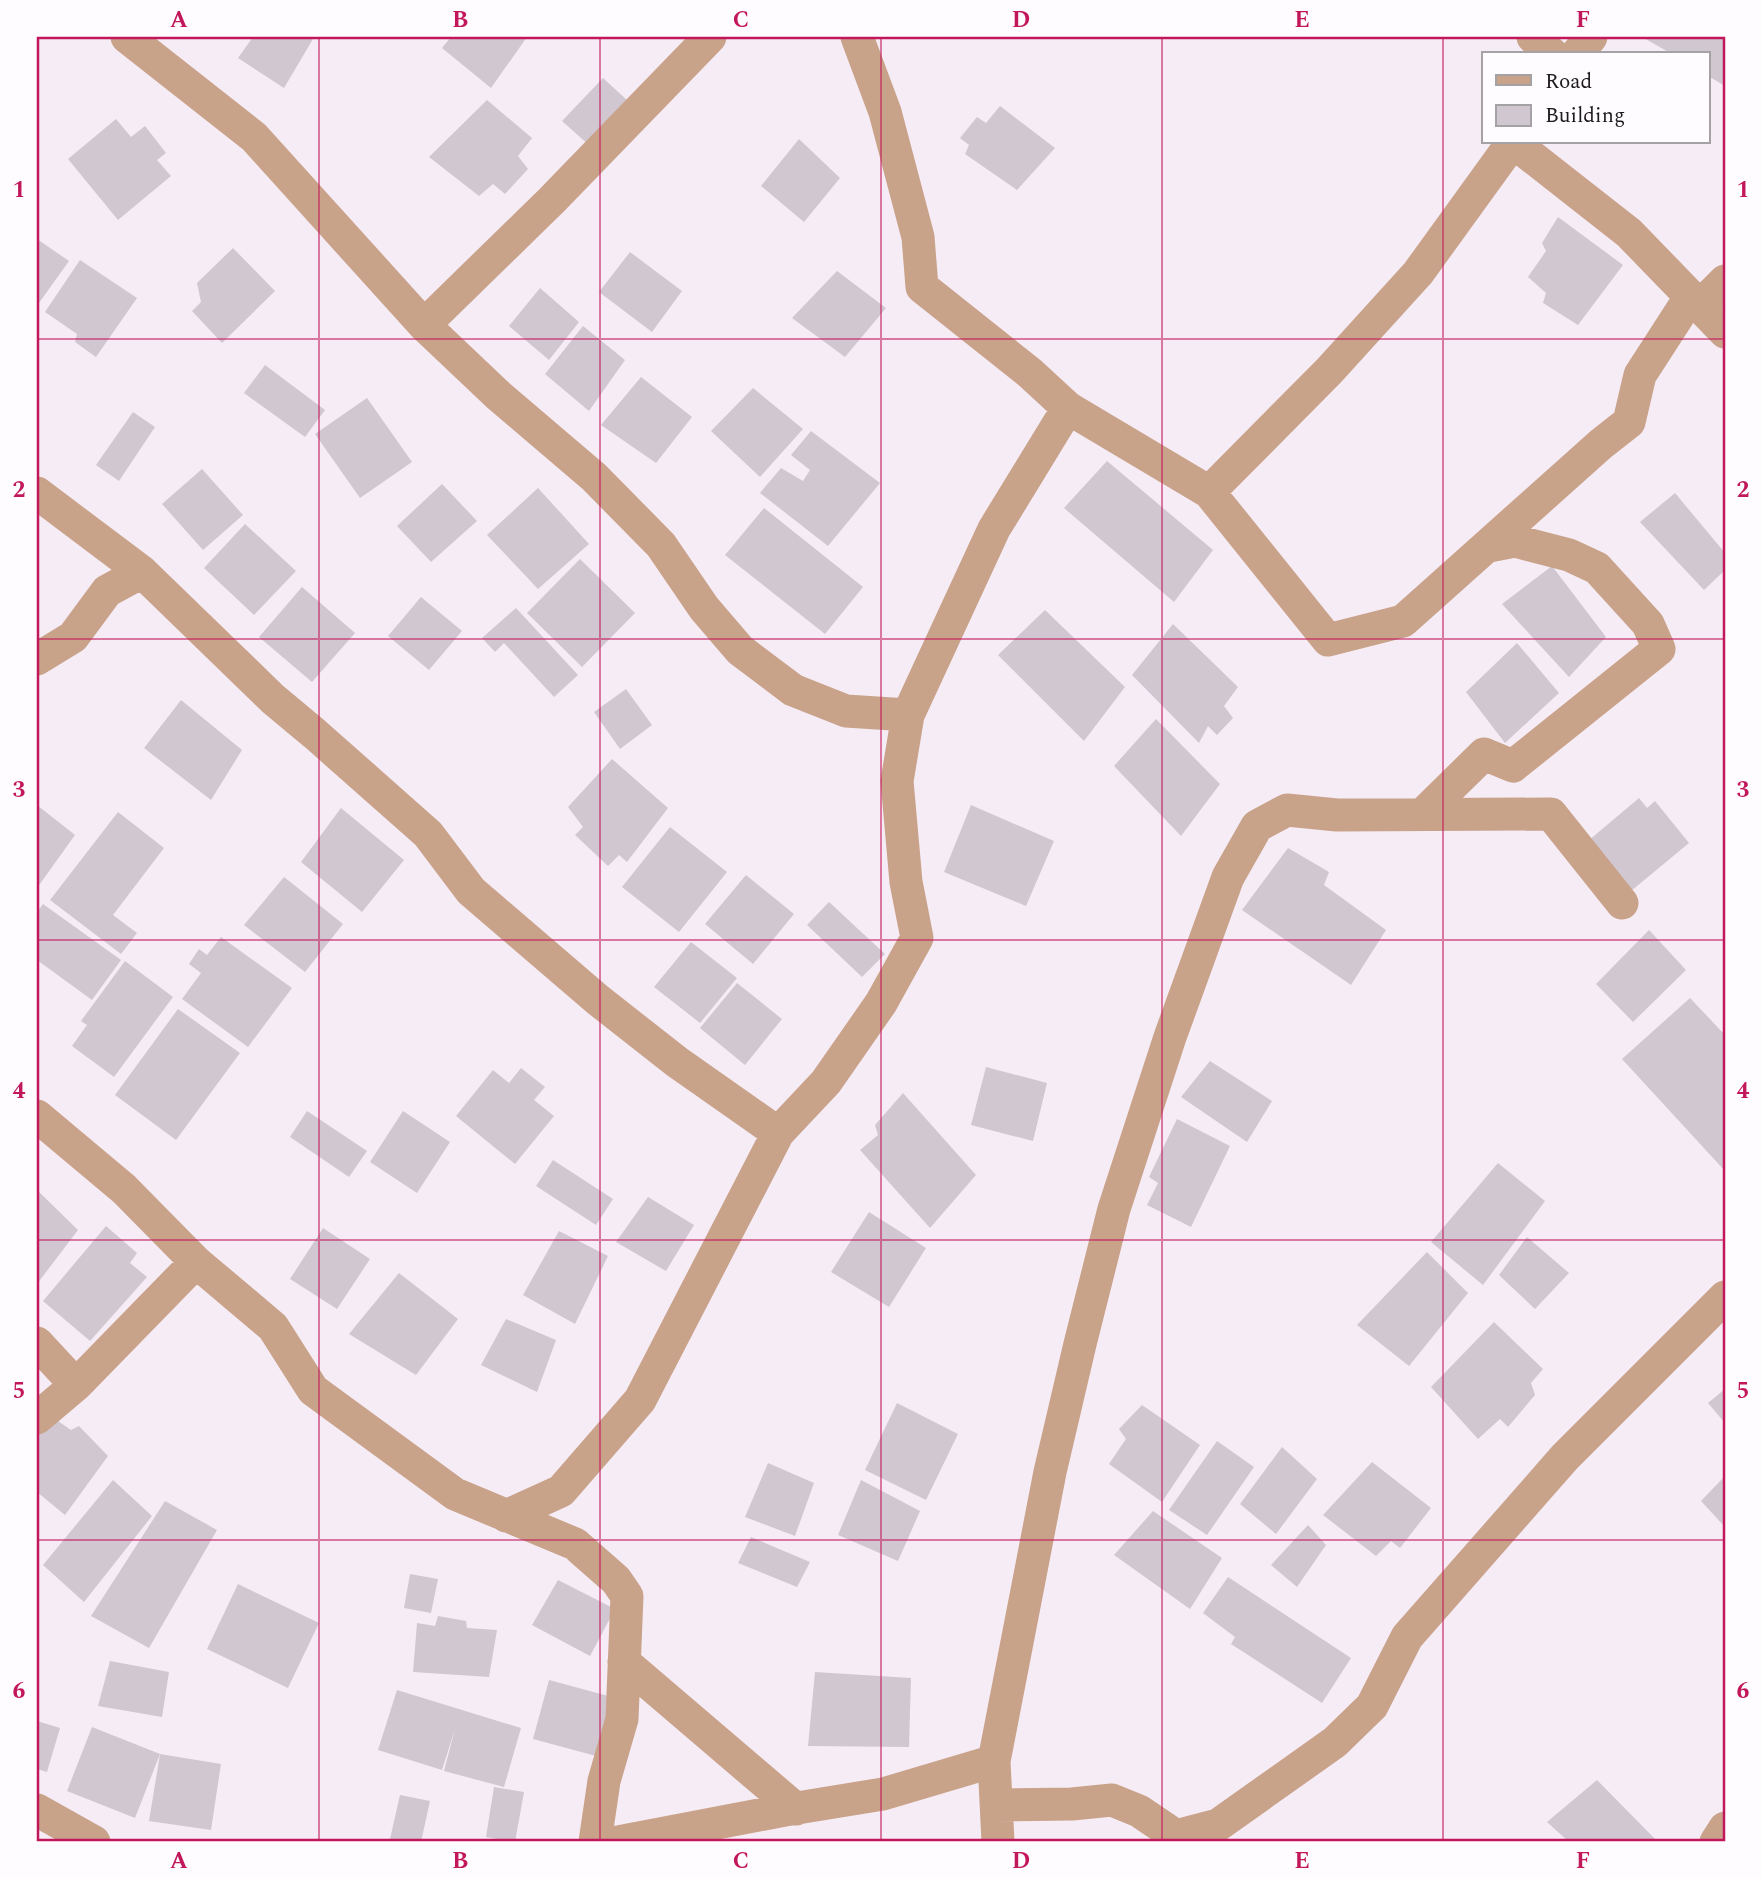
<svg xmlns="http://www.w3.org/2000/svg" width="1762" height="1879" font-family="Spectral,serif">
  <rect width="100%" height="100%" fill="#f6ecf6"/>
  <path fill="#d0c7d0" d="M253,37H310L313,39L284,88L238,58Z
    M451,37H527L491,88L442,48Z
    M1642,37H1725V86L1708,76V54H1672Z
    M603,78L628,101L590,146L562,121Z
    M487,100L532,138L518,156L528,169L505,194L493,184L479,196L429,157Z
    M1000,106L1055,148L1017,190L965,154L969,145L960,138L977,117L986,123Z
    M116,119L131,137L145,126L166,153L157,160L171,176L118,220L68,159Z
    M799,139L840,178L804,222L761,186Z
    M1558,217L1623,265L1578,325L1543,303L1546,293L1528,277L1546,251L1542,243Z
    M37,239L69,261L39,303L37,301Z
    M233,248L275,291L222,343L192,311L201,302L197,283Z
    M630,252L682,291L652,332L599,292Z
    M80,260L137,298L96,357L75,342L77,334L45,312Z
    M837,271L886,308L845,357L792,318Z
    M540,288L579,322L549,360L509,326Z
    M583,326L625,360L589,411L545,374Z
    M265,365L325,410L305,437L244,393Z
    M641,377L692,417L656,463L601,425Z
    M753,388L803,429L760,477L711,431Z
    M367,398L412,462L360,498L315,434Z
    M133,412L155,427L119,481L96,465Z
    M811,431L880,483L828,546L760,493L781,468L803,481L810,470L791,455Z
    M1107,461L1213,550L1174,602L1064,508Z
    M202,469L243,515L203,550L162,504Z
    M442,484L477,521L431,562L397,526Z
    M538,488L589,544L538,589L487,535Z
    M1675,493L1725,553V570L1704,590L1640,522Z
    M764,508L863,587L825,634L725,555Z
    M245,524L296,571L254,615L204,568Z
    M580,559L635,613L582,667L527,613Z
    M1552,566L1606,637L1569,677L1502,604Z
    M302,587L355,633L312,682L259,637Z
    M421,597L462,631L429,670L388,636Z
    M516,608L578,675L554,697L504,643L495,652L482,638Z
    M1045,610L1125,687L1084,741L998,655Z
    M1173,624L1238,687L1224,706L1233,718L1217,735L1208,726L1199,743L1132,675Z
    M1517,643L1559,693L1505,743L1466,692Z
    M626,689L652,725L620,749L594,712Z
    M181,700L242,750L211,800L144,748Z
    M1156,719L1220,784L1181,836L1114,766Z
    M612,759L668,808L627,862L619,855L608,866L575,835L583,827L568,807Z
    M1639,798L1647,808L1655,801L1689,843L1631,891L1588,841Z
    M37,805L75,835L37,888Z
    M971,805L1054,841L1026,906L944,872Z
    M341,808L404,860L362,912L301,862Z
    M118,812L164,848L113,915L137,933L121,954L50,900Z
    M670,827L727,872L679,932L622,887Z
    M1288,848L1329,872L1324,885L1386,930L1351,985L1242,910Z
    M746,875L794,914L753,964L705,924Z
    M284,877L343,924L305,972L244,925Z
    M829,902L885,954L862,977L807,925Z
    M43,904L121,960L92,1000L37,960V912Z
    M1649,930L1686,970L1633,1022L1596,984Z
    M221,937L292,988L248,1047L182,999L201,973L189,964L199,949L207,955Z
    M691,942L737,978L700,1023L654,987Z
    M125,961L173,997L114,1077L72,1046L87,1025L81,1021Z
    M737,983L782,1019L745,1065L700,1028Z
    M1690,998L1725,1035V1171L1622,1059Z
    M178,1009L240,1053L176,1140L115,1095Z
    M1210,1061L1272,1101L1247,1142L1181,1097Z
    M986,1067L1047,1083L1033,1141L971,1125Z
    M521,1068L545,1087L534,1100L554,1116L515,1164L456,1116L493,1070L509,1083Z
    M903,1093L976,1175L930,1228L860,1150L878,1135L875,1125Z
    M307,1111L367,1151L349,1177L290,1137Z
    M403,1111L450,1142L417,1193L370,1162Z
    M1177,1119L1230,1146L1191,1227L1147,1205L1158,1183L1149,1177Z
    M553,1160L613,1199L596,1225L536,1186Z
    M1498,1163L1545,1201L1483,1285L1431,1242Z
    M37,1190L78,1230L37,1284Z
    M648,1197L694,1225L666,1271L616,1242Z
    M869,1212L926,1248L889,1307L831,1272Z
    M106,1226L137,1253L130,1263L147,1277L90,1341L43,1301Z
    M323,1228L370,1259L337,1309L290,1279Z
    M559,1231L608,1256L575,1324L523,1295Z
    M1527,1237L1569,1273L1535,1309L1499,1275Z
    M1427,1252L1468,1293L1409,1366L1357,1325Z
    M399,1273L458,1319L416,1375L349,1334Z
    M506,1319L556,1340L537,1392L481,1365Z
    M1494,1322L1543,1369L1531,1383L1535,1395L1508,1427L1500,1419L1478,1439L1431,1387Z
    M1725,1389V1423L1708,1403Z
    M897,1403L958,1434L926,1500L865,1470Z
    M1142,1405L1200,1445L1162,1502L1109,1464L1126,1439L1119,1429Z
    M55,1419L71,1430L79,1426L108,1456L65,1515L37,1492V1436Z
    M1217,1441L1254,1467L1207,1535L1169,1510Z
    M1282,1447L1317,1479L1276,1534L1240,1504Z
    M1372,1462L1431,1508L1400,1548L1391,1541L1376,1556L1323,1515Z
    M768,1463L814,1483L795,1536L745,1517Z
    M1723,1478L1725,1480V1527L1701,1501Z
    M113,1480L152,1516L84,1602L43,1565Z
    M861,1480L920,1511L898,1561L838,1535Z
    M165,1501L217,1530L149,1648L91,1616Z
    M1153,1511L1222,1558L1190,1609L1114,1555Z
    M1308,1525L1326,1545L1297,1587L1271,1565Z
    M751,1537L810,1562L797,1587L738,1563Z
    M410,1574L438,1579L431,1613L404,1608Z
    M1228,1577L1351,1658L1322,1703L1231,1644L1235,1637L1203,1613Z
    M558,1580L615,1609L590,1656L532,1625Z
    M238,1584L319,1623L288,1688L207,1649Z
    M438,1616L466,1621L467,1628L497,1630L489,1677L413,1672L417,1623L435,1626Z
    M110,1661L169,1672L162,1717L98,1706Z
    M815,1672L911,1678L909,1747L808,1746Z
    M549,1680L612,1697L596,1756L533,1739Z
    M397,1690L521,1728L504,1787L444,1771L455,1729L442,1770L378,1750Z
    M37,1721L60,1728L47,1772L37,1769Z
    M92,1727L160,1754L135,1818L67,1791Z
    M160,1754L221,1764L211,1830L149,1821Z
    M1597,1780L1658,1842H1569L1547,1822Z
    M494,1787L524,1792L515,1842L486,1837Z
    M400,1795L430,1801L421,1842L390,1839Z"/>
  <g fill="none" stroke-linecap="round" stroke-linejoin="round">
    <path stroke="#c9a28a" stroke-width="33" d="M127,37L254,137L424,325L499,396L594,477L661,545L704,608L740,650L793,690L846,711L908,715
      M1533,37L1552,54
      M1577,54L1591,37
      M1513,142L1629,233L1725,332
      M1700,306L1725,281
      M424,325L552,200L710,37
      M1068,408L1209,492L1329,371L1418,273L1512,143
      M1209,492L1328,640L1403,621L1601,444L1629,422L1640,375L1691,296
      M37,493L142,572
      M37,659L73,637L107,591L142,572L273,699L315,734L428,834L471,891L598,1000L677,1062L778,1133L826,1082L881,1003L917,938L906,882L897,781L908,715L994,529L1068,408L1030,373L922,287L918,237L885,112L857,37
      M1424,813L1484,754L1513,766L1659,649L1648,624L1597,568L1569,555L1515,541L1489,546
      M37,1116L124,1189L196,1262L273,1327L313,1390L455,1494L575,1544L616,1580L627,1596L622,1719L604,1781L595,1842
      M37,1343L76,1385L196,1262
      M37,1418L76,1385
      M506,1516L561,1491L640,1400L778,1133
      M624,1662L796,1809
      M997,1805L1072,1804L1112,1800L1139,1811L1176,1836L1218,1825L1335,1742L1372,1706L1407,1637L1565,1457L1725,1297
      M37,1810L94,1842
      M618,1842L785,1810L883,1794L994,1761
      M998,1842L994,1761L1050,1472L1080,1344L1114,1209L1170,1037L1228,877L1257,826L1287,810L1337,815L1551,814L1622,903
      M1716,1842L1725,1828"/>
  </g>
  <path fill="none" stroke="#c2185b" stroke-width="2" stroke-opacity="0.55" d="M319,37V1842M600,37V1842M881,37V1842M1162,37V1842M1443,37V1842M37,339H1725M37,639H1725M37,940H1725M37,1240H1725M37,1540H1725"/>
  <rect width="1762" height="1879" fill="none" stroke="#fefcfe" stroke-width="77"/>
  <rect x="1482" y="52" width="228" height="91" fill="#fefcfe" stroke="#a4a2a4" stroke-width="2"/>
  <rect x="1496" y="75" width="35" height="10" fill="#c9a28a" stroke="#a4a2a4" stroke-width="2"/>
  <text x="1545" y="88" font-size="21" fill="#1e1a1e">Road</text>
  <rect x="1496" y="105" width="35" height="21" fill="#d0c7d0" stroke="#a4a2a4" stroke-width="2"/>
  <text x="1545" y="122" font-size="21" fill="#1e1a1e">Building</text>
  <rect x="38" y="38" width="1686" height="1802" fill="none" stroke="#c2185b" stroke-width="2.5"/>
  <g font-size="23" text-anchor="middle" font-weight="bold" fill="#c2185b">
    <text x="179" y="27">A</text>
    <text x="460" y="27">B</text>
    <text x="741" y="27">C</text>
    <text x="1021" y="27">D</text>
    <text x="1302" y="27">E</text>
    <text x="1583" y="27">F</text>
    <text x="19" y="197">1</text>
    <text x="1743" y="197">1</text>
    <text x="19" y="497">2</text>
    <text x="1743" y="497">2</text>
    <text x="19" y="797">3</text>
    <text x="1743" y="797">3</text>
    <text x="19" y="1098">4</text>
    <text x="1743" y="1098">4</text>
    <text x="19" y="1398">5</text>
    <text x="1743" y="1398">5</text>
    <text x="19" y="1698">6</text>
    <text x="1743" y="1698">6</text>
    <text x="179" y="1868">A</text>
    <text x="460" y="1868">B</text>
    <text x="741" y="1868">C</text>
    <text x="1021" y="1868">D</text>
    <text x="1302" y="1868">E</text>
    <text x="1583" y="1868">F</text>
  </g>
</svg>
